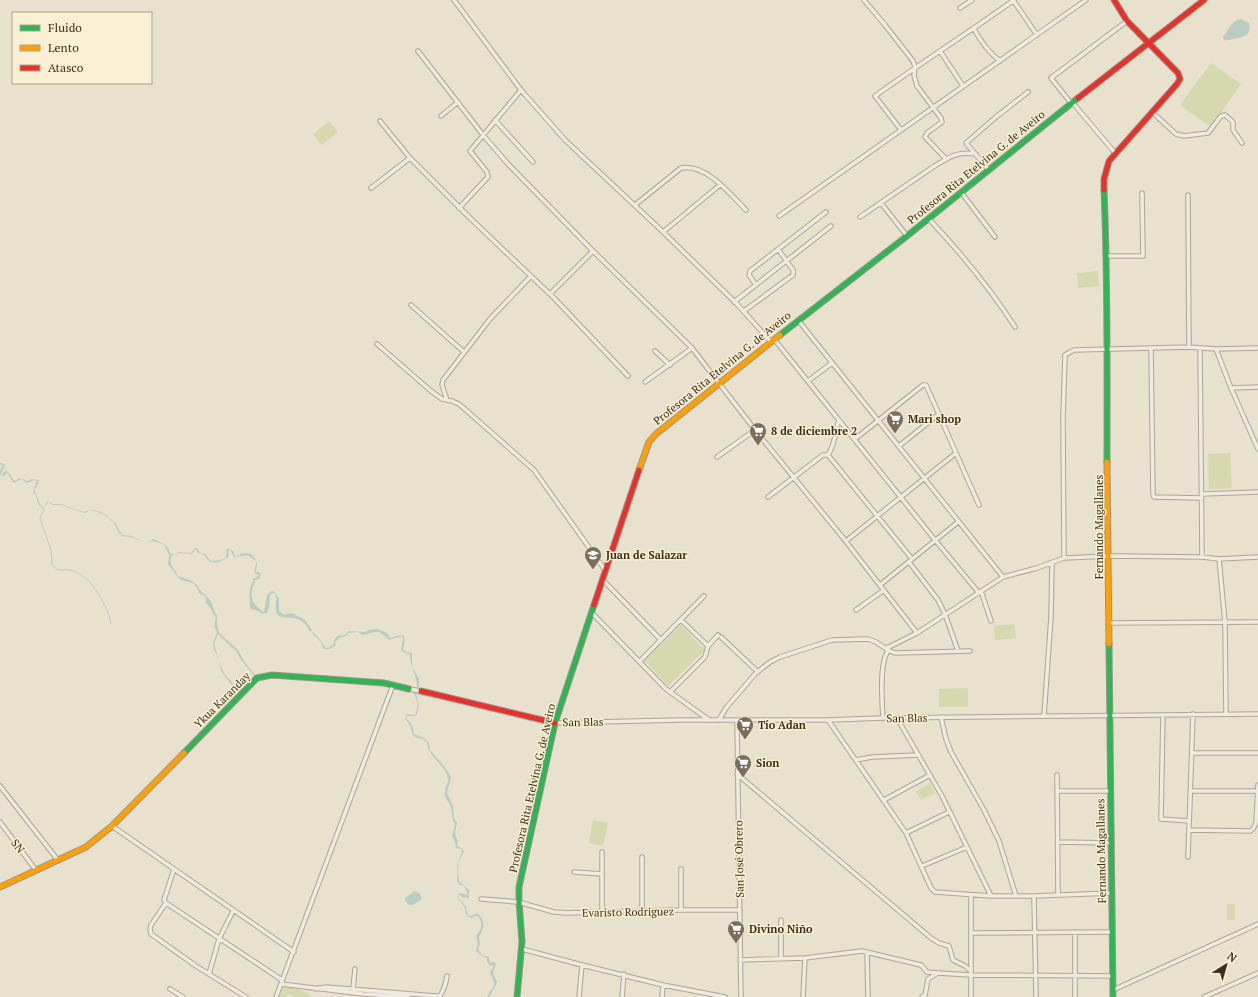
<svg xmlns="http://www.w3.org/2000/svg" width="1258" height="997" font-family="'PT Serif',serif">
  <rect width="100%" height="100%" fill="#e8e1cd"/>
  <path fill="#d6d9ae" d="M1211,63L1241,84L1211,127L1180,105Z
    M329,121L338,132L322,145L313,134Z
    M1098,271L1099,286L1078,288L1077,273Z
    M1230,453L1232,488L1209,489L1208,454Z
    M1014,624L1016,638L995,640L994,626Z
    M681,625L705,650L668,686L644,660Z
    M968,688V707H939V689Z
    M930,783L935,793L921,800L916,791Z
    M593,820L608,823L603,846L589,843Z
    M1227,904H1235V920H1227Z
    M284,985L303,991L310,995V997H295L289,994L286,997H277Z"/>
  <path fill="#b9cdc2" d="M1241,19L1249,23C1252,36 1244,36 1234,39C1230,39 1228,41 1224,40L1223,37C1229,30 1231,21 1241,19Z
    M0,463H3L5,466L1,473L3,474L5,471L8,472L15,481L20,478L27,481L32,479L38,480L39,482L34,491C39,496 37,504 44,508L47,501L53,504H61L84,512C94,505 109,516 116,524C119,528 118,531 123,535L131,536L147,543L153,539C161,543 168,543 170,553L174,555L179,552L191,553L195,548H197L200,553L205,554L211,561L221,560L226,557V551L228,548L233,551L235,556C237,556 239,555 241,554C252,550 261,561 255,572H259L261,575L259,579L255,580C255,584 253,586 252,590C250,601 256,606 263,612H264L267,595L272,591L274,592L279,598V611L284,615L291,613L304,619L312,630L310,632C307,627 305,623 300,620C294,616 281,619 278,615C273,610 278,600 275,594L272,593L270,595L269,607L267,613L263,614L258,611L250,609C250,603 249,596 250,589C251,585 253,583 253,579L259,576L254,572L256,564V561L248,555L234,557L230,550L228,551L229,556C224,560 213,566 208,560C204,555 205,555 198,553L196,549L192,554L180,553L171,556C169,567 174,566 178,576L192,581L198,586L200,590L211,601L215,613L217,616V625L219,633L238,650L244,661L255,675V677L241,660L237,652L218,634L214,644L221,667L225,675L232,682L236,691L221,671L219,660L213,647V642L217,632L214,626L216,617L213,614L211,609L206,603V597L199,593L197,588L193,583L181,580L177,576L168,564L169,555L165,546L163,544L152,541L147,543L131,537L122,536C118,532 117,530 115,525C110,517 99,511 90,510L85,513L61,505H53L48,502L44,509C34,503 40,498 33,492L37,481L34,480L27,483L21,479L15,483L13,482L7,472L5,476L0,474V470L3,466L0,464Z
    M378,629L387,633L390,638L401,635L404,636L405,641L403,649L406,652L412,653V666L419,679V687L417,686C417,675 410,667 410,655L401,651L403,639L402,636L389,640L380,632H374L363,635L358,632L349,633L344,637H340L335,642L336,645C332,648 328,651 323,648L321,642L312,633L313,632L322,642L325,647L328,648L334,644V640L339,635L343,636L349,631L364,632L370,630Z
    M394,689L416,692L434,699L468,707L484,709L550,726L484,710L454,704L416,694L419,705L417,715L415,716H407L406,718L412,725L414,734L424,738L429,743L430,750L444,766L451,777L447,793L453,806L454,818L457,822L455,833L458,842L457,846L462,848L464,851L458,863L459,881L469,890V899L466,897L463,898L460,895L458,897L466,907L468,915L471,916L477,913C486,920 484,928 479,937L480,944L478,949L482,955L489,957L490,963L494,962L496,964L493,973L497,982L496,985L489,997H487C493,984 498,988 490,973L494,965L490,966L487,962V958L482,956L476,951L478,944L476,936C481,929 484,924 478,916H475L471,918L466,915L465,908L457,897L460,893L468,895C466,890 466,885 459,885L457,881L458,873L457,865L462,851L461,849L456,848L455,842L452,836L455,825C451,818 453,812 450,805C448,800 443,796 445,791C445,787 449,784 448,779C446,765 428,757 427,743L423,739L417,738L413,735L410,726L405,718L407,714L414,715L416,714L418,704L414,693Z
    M415,891L420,894L422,899L413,905H409L405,900V898Z"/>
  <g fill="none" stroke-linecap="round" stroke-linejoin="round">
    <path stroke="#b9cdc2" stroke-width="1" d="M44,509L40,518L51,550L52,565L58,570C63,570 69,569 74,571C92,578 108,606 111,624
      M415,694L418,685"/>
    <g stroke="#ada696" stroke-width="5.5">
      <path id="street" d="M454,0L521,90L565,140L660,229L736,303L771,342
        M864,0L885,25L913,61L915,67L914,75L917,86L941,118L942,122L927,133L925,137L946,159
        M1013,0L1037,35
        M960,8L972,0
        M974,29C981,42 988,52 1000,61
        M418,51L483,135L508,164L593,251L692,348L755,430L844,539L917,633
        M940,51L963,86
        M1072,102L1116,154
        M1071,103L1051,78L1127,21
        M1152,112L1176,134L1184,136L1208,133L1221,116L1225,115L1233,122V130L1242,143
        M441,116L458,102
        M495,120L533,162
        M380,121L410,158L471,219L554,298L628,376
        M901,130L875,96C921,63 968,33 1014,0
        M989,170L966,143L996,117L1028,92
        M371,188L410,158
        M961,192L995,237
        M1188,195L1189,347
        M881,203L907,236
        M635,205L681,168C706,163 731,195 746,210
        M459,208L488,177L487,172L470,151L521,90
        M779,216L1086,0
        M860,217L933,167C950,157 956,151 976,154
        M929,219C960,252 990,288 1015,327
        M663,232L720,185
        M1107,256H1143L1142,193
        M756,285L749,275L750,271L826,212
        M550,294L593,251
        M734,302L831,226
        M411,305L464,352
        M744,311L793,275V270L778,249
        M798,320L1003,577
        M774,339L935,540L979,593
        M377,344L431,391L442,399L452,401L459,404L534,470L605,570
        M1151,348L1153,495L1154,497L1202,498
        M1200,348L1202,557
        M1216,349L1231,388L1258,449
        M655,351L670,365
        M808,381L832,363
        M645,382L692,348
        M1231,388L1258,387
        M447,400L442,385L443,380L490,319L531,276
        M855,439L923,385H926L979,505
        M899,446L939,414
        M828,455L912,559
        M717,457L755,430
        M1202,494L1258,492
        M768,497L823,455H828C835,445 835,432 839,420
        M846,541L956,453
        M1064,558L1063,418L1065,355L1074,350L1189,347L1216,349L1258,348
        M1219,559L1225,622L1226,714
        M909,562L938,600L945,614L958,651
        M602,579L661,640
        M880,585L958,522
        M981,591L991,621
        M856,610L884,590
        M591,612L666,689L709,720
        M681,620L708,646
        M1109,623L1258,622
        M721,637L758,672
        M885,648L890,651L895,653L970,651
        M640,661L704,596
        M409,689L421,691
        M670,692L705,657L708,646L718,635
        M1163,715L1161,819L1189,821
        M1044,716L1051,617L1052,563
        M941,717L946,739L951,752L984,810L999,841L1016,896
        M883,718C882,702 879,663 888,651
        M897,718L942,796L991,896
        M719,720L726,708L755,674L770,662L780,657L832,640L868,639L876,642L885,648L889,647L917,633L1003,577L1037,568L1064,558L1109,556L1202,557L1219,559L1258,557
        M737,720L741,997
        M828,720L906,833L931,888L935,892L991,896H1034L1112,893
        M555,723L679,720H828L883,718L1258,714
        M1192,753H1258
        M856,760L872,757L918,755
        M737,774L931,938L939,943L949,946L953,960L965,966L971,971
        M1057,775L1058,895
        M0,786L57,859
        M1057,791H1110
        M1190,791H1258
        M884,800L930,775
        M0,822L35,869
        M112,826L174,869L164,900L166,903L151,925L150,929L151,934L196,966L246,997
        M1189,830L1250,831L1253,829L1256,823L1258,785
        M906,833L949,812
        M1058,842L1112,843
        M602,852V913
        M1188,857L1193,714
        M922,866L967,847
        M174,869L294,952
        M574,872L602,874
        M971,895V997
        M1034,896L1036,997
        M481,899L518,902L554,912L567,913L681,910H740
        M166,903L282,980
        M681,910V869
        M642,912V857
        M1075,932V997
        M971,933L1112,932
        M522,949L582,965L579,997
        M867,952L868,997
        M781,959V920
        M740,960L805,958L862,951L921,965L927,972L937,973
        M582,965L663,985L725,997
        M209,974L219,939L233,911
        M281,984L363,994L408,997
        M170,989L183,997
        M316,989L326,987L436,996H440C444,989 446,983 447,976
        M353,989L355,969
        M1113,990L1258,924
        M276,997L393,685
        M622,997L624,974
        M662,997L663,985
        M803,997L805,958
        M922,997L925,995L928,979L938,973L971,975L1113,976
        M1204,997L1258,973"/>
    </g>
    <g stroke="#9d9586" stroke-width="7">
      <path id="fast" d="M1104,190C1108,280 1107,371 1107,462
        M780,335L907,236L1078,98
        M1109,644L1113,997
        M184,753L257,678L272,675L384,683L409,689
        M517,997L522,942L519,901V887L555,723L594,605"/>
    </g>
    <g stroke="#9d9586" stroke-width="7">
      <path id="slow" d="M1107,462L1109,644
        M639,470L649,442L656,434L780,335
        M0,887L86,847L112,826L184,753"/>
    </g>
    <g stroke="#9d9586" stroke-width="7">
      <path id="jam" d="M1078,98L1204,0
        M1104,190V179L1109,161L1177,84L1180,79L1178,73L1127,21L1114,0
        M594,605L639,470
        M421,691L555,723"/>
    </g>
    <use href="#street" stroke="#efeadf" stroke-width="3.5"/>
    <use href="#fast" stroke="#30b455" stroke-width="5"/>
    <use href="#slow" stroke="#ff9f0a" stroke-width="5"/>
    <use href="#jam" stroke="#e5322d" stroke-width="5"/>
  </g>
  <defs>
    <g id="supermarket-pin" transform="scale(0.9)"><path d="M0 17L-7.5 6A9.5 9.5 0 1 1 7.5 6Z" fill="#796d5b" stroke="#f9f0d3"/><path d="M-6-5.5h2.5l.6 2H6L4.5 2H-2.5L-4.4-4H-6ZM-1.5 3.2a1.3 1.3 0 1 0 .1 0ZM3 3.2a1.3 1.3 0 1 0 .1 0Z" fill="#fff"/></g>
    <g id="school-pin" transform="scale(0.9)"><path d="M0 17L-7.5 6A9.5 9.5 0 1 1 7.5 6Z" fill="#796d5b" stroke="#f9f0d3"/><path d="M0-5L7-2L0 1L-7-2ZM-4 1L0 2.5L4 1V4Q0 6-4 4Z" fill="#fff"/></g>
  </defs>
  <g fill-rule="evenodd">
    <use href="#supermarket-pin" x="895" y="419"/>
    <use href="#supermarket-pin" x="758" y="431"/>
    <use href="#school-pin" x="593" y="555"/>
    <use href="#supermarket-pin" x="745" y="725"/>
    <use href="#supermarket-pin" x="743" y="763"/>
    <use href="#supermarket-pin" x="736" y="929"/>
  </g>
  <g text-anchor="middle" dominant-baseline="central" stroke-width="3" stroke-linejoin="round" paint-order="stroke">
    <g font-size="11" fill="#3d2e1d" stroke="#f9f0d3">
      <text transform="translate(976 167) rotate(-39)">Profesora Rita Etelvina G. de Aveiro</text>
      <text transform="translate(722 368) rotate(-39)">Profesora Rita Etelvina G. de Aveiro</text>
      <text transform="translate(1099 527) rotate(-90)">Fernando Magallanes</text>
      <text transform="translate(222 700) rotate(-45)">Ykua Karanday</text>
      <text transform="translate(907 718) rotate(-1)">San Blas</text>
      <text transform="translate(583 722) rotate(-1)">San Blas</text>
      <text transform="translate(532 788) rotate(-77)">Profesora Rita Etelvina G. de Aveiro</text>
      <text transform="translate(18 846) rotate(53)">SN</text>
      <text transform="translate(1101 851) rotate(-91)">Fernando Magallanes</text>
      <text transform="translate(739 859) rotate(-91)">San José Obrero</text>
      <text transform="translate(628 912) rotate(-1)">Evaristo Rodriguez</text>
    </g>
    <g font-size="11" font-weight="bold" fill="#3d2e1d" stroke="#f9f0d3" text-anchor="start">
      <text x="908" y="419">Mari shop</text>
      <text x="771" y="431">8 de diciembre 2</text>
      <text x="606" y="555">Juan de Salazar</text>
      <text x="758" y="725">Tío Adan</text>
      <text x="756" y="763">Sion</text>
      <text x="749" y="929">Divino Niño</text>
    </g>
  </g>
  <rect x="12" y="12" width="140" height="72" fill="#f9f0d3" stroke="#aea28a"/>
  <rect x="20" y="25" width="20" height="6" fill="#30b455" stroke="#aea28a"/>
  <text x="48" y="32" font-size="12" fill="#3d2e1d">Fluido</text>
  <rect x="20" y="45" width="20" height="6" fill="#ff9f0a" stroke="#aea28a"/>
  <text x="48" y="52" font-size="12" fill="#3d2e1d">Lento</text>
  <rect x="20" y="65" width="20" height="6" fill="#e5322d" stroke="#aea28a"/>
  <text x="48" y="72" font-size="12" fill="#3d2e1d">Atasco</text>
  <g transform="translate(1226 965) rotate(37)" stroke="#f9f0d3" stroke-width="3" paint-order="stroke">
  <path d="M0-3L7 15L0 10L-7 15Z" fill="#3d2e1d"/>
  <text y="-6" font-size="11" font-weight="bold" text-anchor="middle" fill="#3d2e1d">N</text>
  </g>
</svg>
